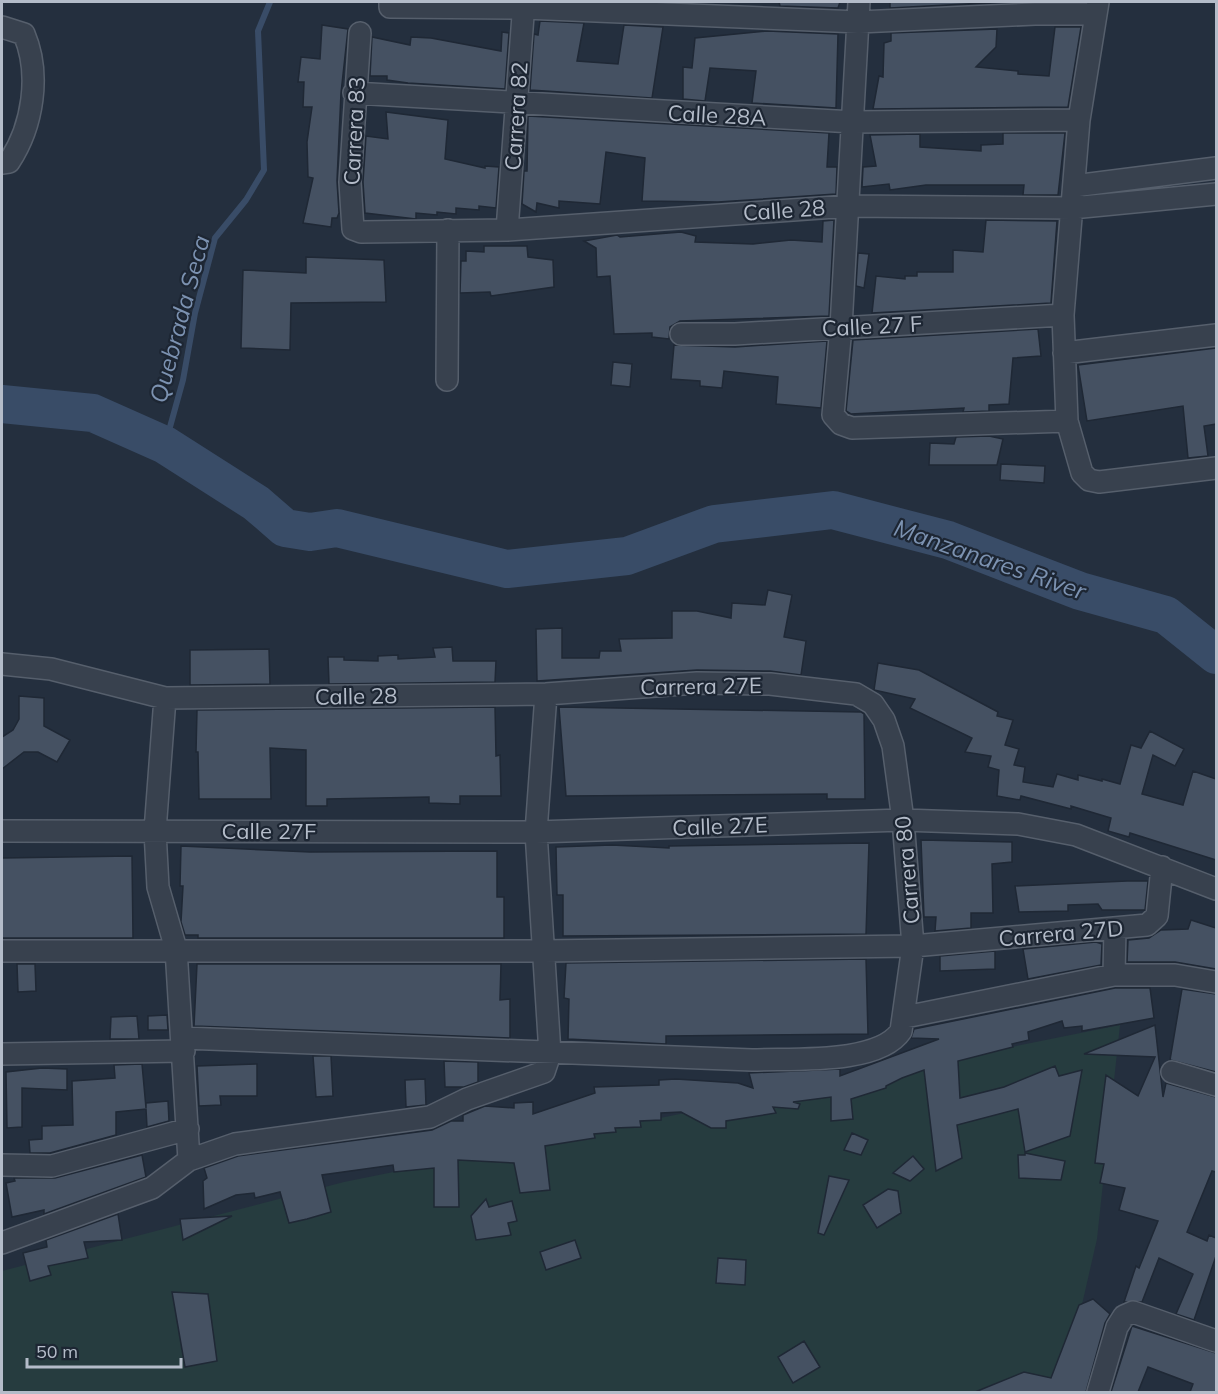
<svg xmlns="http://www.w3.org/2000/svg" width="1218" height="1394" font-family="Mulish,sans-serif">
  <rect width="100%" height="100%" fill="#242f3e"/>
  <path fill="#263c3f" d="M1120,1025L1097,1239L1062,1392H2V1271L344,1182Z"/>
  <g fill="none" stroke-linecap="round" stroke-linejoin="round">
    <path stroke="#394c67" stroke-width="6" d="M165,445L183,380L195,313L215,238L246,200L264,170L258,31L270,2"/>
    <path stroke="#394c67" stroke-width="38" d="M2,404L93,413L165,445L256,503L285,528L310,532L337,528L507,569L627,556L714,524L833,510L948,540L1080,591L1166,615L1216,655"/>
  </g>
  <path fill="#455162" stroke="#1f2835" stroke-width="1.5" d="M779,2H840L838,8L780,6Z
    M890,2H1003L890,8Z
    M540,21L584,23L577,61L618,64L624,25L663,27L652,98L530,90L534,34L538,35Z
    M322,25L348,29L341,93L337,181L339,213L337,218H332L331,227L303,223L313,178L308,177L307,142L312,107H303L304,82H298L301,57L320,59Z
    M1055,27H1081L1068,107L873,109L879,76L883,77L884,43L891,41V33L997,29L996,47L976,67L1018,71V74L1049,76Z
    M767,31L838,34L836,108L752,103L756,71L710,68L705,101L683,99V67L692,68L695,38Z
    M502,32L509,33L505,89L408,83L387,80V76H370L372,37L410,45L411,37L431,38L501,51Z
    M386,112L448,120L445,159L485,168V166L499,167L496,208L479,206V210L456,208V214L437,212V215L416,213V219L365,213L363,182L366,136L388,139Z
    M528,116L829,133L827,167H837L836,194L718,202L642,201L645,158L606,152L600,204L559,201V208L537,203L536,212L522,204L524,171H527Z
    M1003,133H1065L1058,195H1023L1024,185H926L890,190L889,184L862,187L863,167L876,166L870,135L920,134V147L981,151V145L1003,144Z
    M834,220L829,316L680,321L670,327L669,339L652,337V333L614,334L610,276L597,277L596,248L584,241L617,235L620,237L681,232L696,236L695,242L753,244L791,240L822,242L823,221Z
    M986,220L1057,221L1051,303L872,313L876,276L905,279V276H917V272H953V250L983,252Z
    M484,246H527L528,257L553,260L554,287L491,296L490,292L460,293L461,261H466V251L484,252Z
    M858,253L869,254L864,288L856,286Z
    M306,257L384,260L386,302L291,303L290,350L241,348L243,270L306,273Z
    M1038,329L1041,356L1013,358L1009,404L989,405V411L963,412L964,408L851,414L846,411L853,340Z
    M827,341L821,408L776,404L778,377L724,371L722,388L700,386V381L671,379L674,345L735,347Z
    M1216,348V424L1204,426L1208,456L1188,458L1183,406L1087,421L1078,365Z
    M613,362L632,364L630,387L611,385Z
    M989,436L1003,439L997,465H929L930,443L954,444L956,437Z
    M1001,464L1045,466L1044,483L1000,480Z
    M768,590L792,595L784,637L806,641L801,675L770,671L697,670L537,681L536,629L562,628V658H599L600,651H621L619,639L672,638V611H697L731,618L732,603L765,605Z
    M452,647L453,661H496L495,682L329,684L328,657H344V660L378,661V656L398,655V659L435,657L433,648Z
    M269,649L270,684L190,685V650Z
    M878,663L919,670L998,712L997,716L1013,720L1005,745L1019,749L1014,765L1025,767L1023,782L1053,787L1057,774L1078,780V775L1102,781V779L1120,784L1131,745L1141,748L1150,731L1184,749L1175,766L1153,755L1142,794L1183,805L1193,771L1216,779V860L1130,833L1129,837L1108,831L1111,818L1071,806V809L1021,796L1020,800L997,796L999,770L988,767L991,756L965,752L972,738L910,708L915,699L874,690Z
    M19,696L44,698V726L70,740L57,762L38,752H24L2,769V737L13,730L19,719Z
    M495,707L496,756L500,755L501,796H460V804L429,803V797L327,799V806H306V750L270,748L271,799H199L198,752H196L197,710Z
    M559,707L861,712L864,714L865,799H827V794L566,796Z
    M921,840L1012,842V862L992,864L993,913H971V928L935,931L936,917H924Z
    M869,843L866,934L563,936V895H557L556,847L612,845L669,848V846Z
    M181,846L310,852L497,851V897H504V938H198V935H185L181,922L183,886H180Z
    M132,856L133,938H2V858Z
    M1127,881H1148L1145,910H1102L1098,904L1068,905V911L1019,912L1015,886Z
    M1191,920L1216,928V969L1175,962H1127L1128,940L1149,938L1161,930L1188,929Z
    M1096,942L1102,944L1101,965L1028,979L1023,949Z
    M995,951V969L940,971V956Z
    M866,959L868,1034L666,1036V1044L568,1039L569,999L564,998L566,963Z
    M17,964H35L36,991L18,992Z
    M197,964H501L500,1000L510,999V1038L194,1026Z
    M1115,988H1150L1154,1018L1082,1031V1026L1064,1028L1062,1021L1028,1032L1029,1040L1012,1044L1013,1047L958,1061L960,1098L1004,1087L1055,1066L1059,1076L1082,1070L1070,1136L1025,1152L1018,1109L957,1125L962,1158L936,1171L924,1070L902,1078L886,1086V1088L851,1099L853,1119L831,1121V1097L793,1102L800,1104L798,1109L773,1107L776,1113L726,1121V1128H711L681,1112L661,1113V1120L640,1121L641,1127L615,1128L616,1132L594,1134L595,1138L545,1146L550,1190L520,1193L514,1163L458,1160L459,1207H434V1168L394,1172L393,1165L322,1175L331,1212L307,1219L289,1223L280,1192L255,1198L254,1193L236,1195L204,1209L203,1181L207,1178L204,1168L238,1156L432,1130L451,1121H463V1115L485,1106L514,1108V1103L533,1102V1114L595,1093L594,1087L659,1085V1080L676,1079L738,1083L753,1088L749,1073L840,1069V1076L939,1039L911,1038L914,1029Z
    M1182,989L1216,994V1072L1170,1060Z
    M167,1015L168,1030H148V1016Z
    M137,1016L139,1039H110L111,1017Z
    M1155,1025L1163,1097L1166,1083L1216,1097V1172L1212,1171L1187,1232L1207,1241L1209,1235L1216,1238V1256L1194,1320L1176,1314L1193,1274L1159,1258L1142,1302H1124L1136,1266L1139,1268L1158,1221L1119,1210L1125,1188L1100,1183L1104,1164L1095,1163L1106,1075L1138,1096L1155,1057L1084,1054Z
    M313,1056H331L333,1096L316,1097Z
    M444,1061L478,1062V1082L464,1087H445Z
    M142,1064L146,1108V1103L168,1101L169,1121L147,1127L146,1109L116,1112V1135L50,1153H30L29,1140L42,1139V1126L73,1125L72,1081L115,1078L114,1065Z
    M257,1064V1096H220L221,1105L199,1106L197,1066Z
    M42,1068L67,1069V1090L22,1088V1127L7,1128L6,1072Z
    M425,1079L426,1105L406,1107L405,1080Z
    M852,1133L868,1140L861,1155L844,1150Z
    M1025,1153L1065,1161L1061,1180L1019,1178L1018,1155H1025Z
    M142,1155L146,1177L44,1214V1210L12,1217L6,1183L15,1181L14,1178H55Z
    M913,1156L924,1169L910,1181L893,1173Z
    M829,1176L849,1180L824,1235L818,1233Z
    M888,1189L898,1191L901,1213L877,1228L863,1205Z
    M486,1199L489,1207L512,1201L517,1221L508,1223L511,1235L476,1240L471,1216Z
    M118,1214L122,1240L84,1242L88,1258L48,1266L51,1275L30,1281L23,1253L47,1247L46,1240Z
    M232,1216L183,1240L180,1219Z
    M575,1240L581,1258L546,1270L540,1252Z
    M718,1258L746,1260L745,1285L716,1283Z
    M172,1292L208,1294L217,1361L185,1367Z
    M1093,1299L1110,1314L1105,1323L1086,1392H975L1024,1372L1051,1378L1079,1305Z
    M1132,1326L1216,1353V1392H1190L1193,1384L1148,1367L1138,1392H1111Z
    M804,1341L820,1367L793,1383L778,1357Z"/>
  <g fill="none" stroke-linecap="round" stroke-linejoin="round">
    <g stroke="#565f6c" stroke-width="24">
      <path id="minor" d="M390,2V7L524,8L859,22L1035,14H1095
        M859,2L841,327L833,415L841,424L852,428L1067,421
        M1098,2L1079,120L1063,315L1067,421L1082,473L1089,480L1099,482L1216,468
        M2,27L24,34C41,74 33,126 9,162L2,163
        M360,33L350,182L353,229L361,232L507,230L849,206L1072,208L1216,194
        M354,93L853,122L1079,120
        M1074,186L1216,168
        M507,230L524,2
        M681,334H735L1063,315
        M1064,353L1216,335
        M447,380L448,230
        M2,664L51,669L165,698L546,694L697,683L770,684L856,694L873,704L884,720L893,746L903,820L913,946L901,1031C878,1065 791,1058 752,1060L183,1038
        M2,831L536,832L903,820L1018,824L1076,835L1216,889
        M2,951H544L913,946L1147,925L1157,916L1162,867
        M1114,975L1115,928
        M905,1017L1114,975H1175L1216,982
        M2,1054L184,1051
        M1172,1072L1216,1085
        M189,1160L235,1144L430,1117L467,1099L544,1072L550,1054L536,832L546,694
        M2,1165L52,1166L188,1129
        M2,1243L152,1188L189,1160L176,949L158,887L155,831L165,698
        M1098,1392L1117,1327L1124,1316L1133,1312L1216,1341"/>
    </g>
    <use href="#minor" stroke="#38414e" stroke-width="21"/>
  </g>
  <g text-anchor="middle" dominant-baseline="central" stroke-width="4.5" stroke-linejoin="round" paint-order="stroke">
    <g font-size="22" fill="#b4bcc9" stroke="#1d2633">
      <text transform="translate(717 115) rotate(3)">Calle 28A</text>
      <text transform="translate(516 116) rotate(-86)">Carrera 82</text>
      <text transform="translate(354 131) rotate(-87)">Carrera 83</text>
      <text transform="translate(784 210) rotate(-4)">Calle 28</text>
      <text transform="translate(872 326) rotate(-3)">Calle 27 F</text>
      <text transform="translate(701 686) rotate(-1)">Carrera 27E</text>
      <text transform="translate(356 696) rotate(-1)">Calle 28</text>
      <text transform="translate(720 826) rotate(-2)">Calle 27E</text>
      <text x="269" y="831">Calle 27F</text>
      <text transform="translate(907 870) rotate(-95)">Carrera 80</text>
      <text transform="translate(1061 933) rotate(-5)">Carrera 27D</text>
    </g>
    <g font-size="24" font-style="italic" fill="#7c92b1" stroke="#1d2633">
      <text transform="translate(179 319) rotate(-75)">Quebrada Seca</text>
      <text transform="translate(990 559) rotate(19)">Manzanares River</text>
    </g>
  </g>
  <rect width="1218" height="1394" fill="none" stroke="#b4bcc9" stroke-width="6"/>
  <path d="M27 1358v9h154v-9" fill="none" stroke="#b4bcc9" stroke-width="3"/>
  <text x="36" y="1358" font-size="18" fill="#b4bcc9" stroke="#1d2633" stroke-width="4.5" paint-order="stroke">50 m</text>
</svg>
